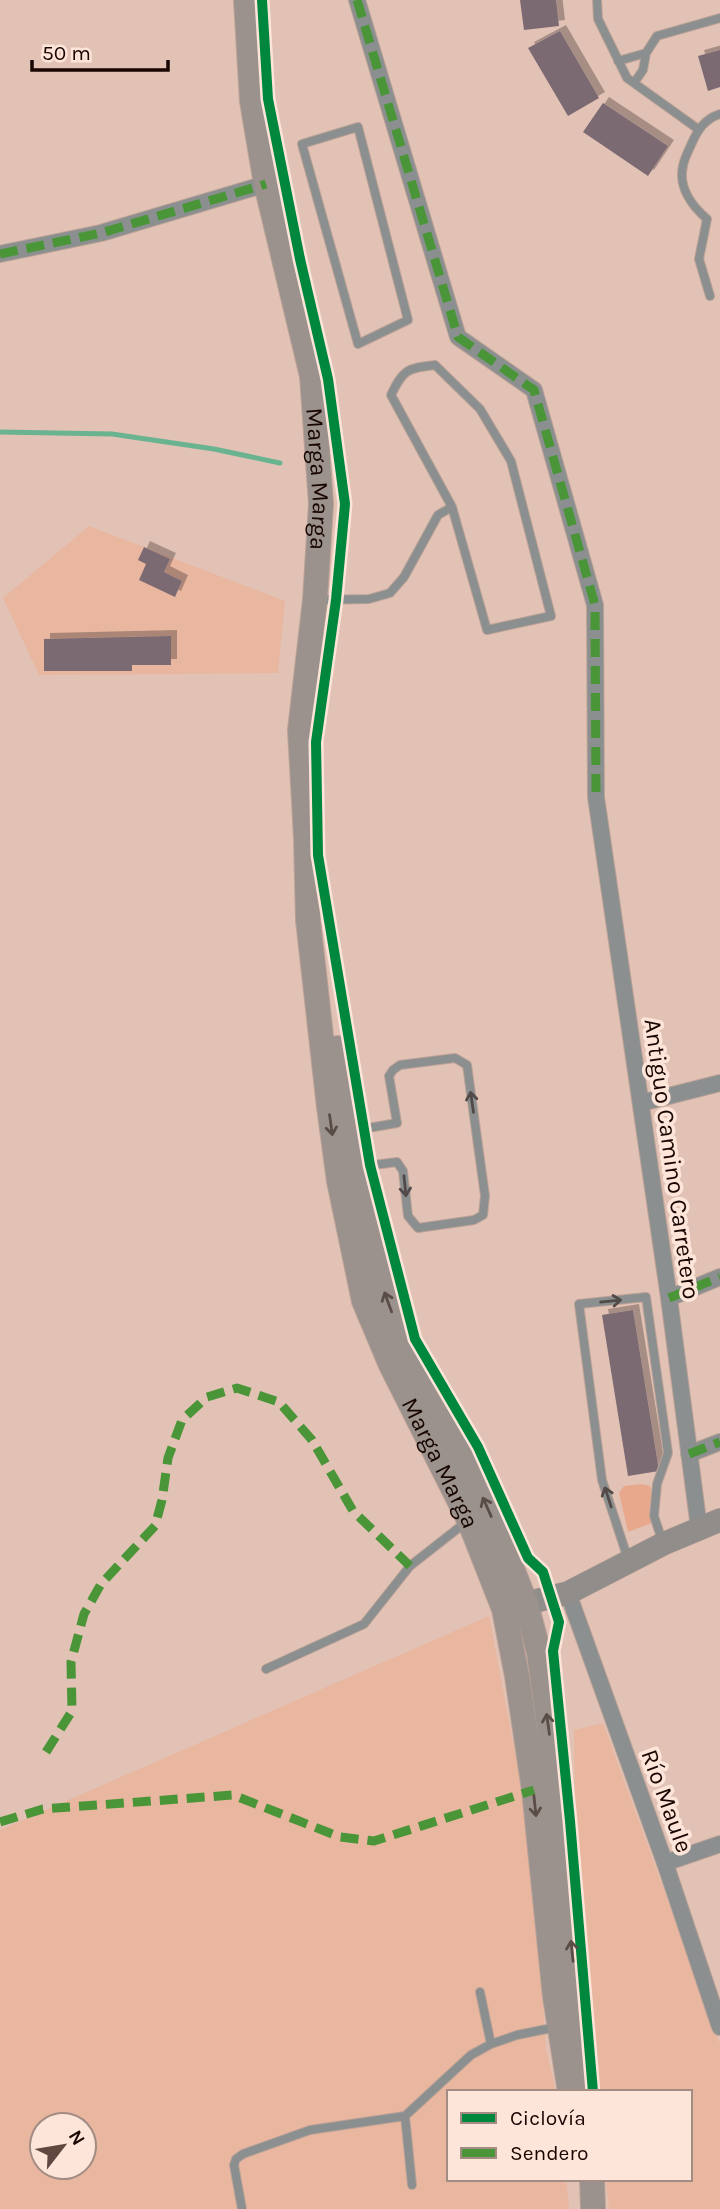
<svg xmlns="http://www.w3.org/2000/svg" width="720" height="2209" font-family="Karla,sans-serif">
  <defs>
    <filter id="shadow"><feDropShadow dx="6" dy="-6" stdDeviation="0" flood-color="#0004"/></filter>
  </defs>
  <rect width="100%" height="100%" fill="#e2c2b4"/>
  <path fill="#e9b6a0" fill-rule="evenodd" d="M89,526L285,601L278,673L39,675L3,598Z
    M489,1616L533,1848L546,2048L556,2092H449V2179H566L569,2209H0V1830ZM42,2125H84V2167H42Z
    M603,1723L720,2044V2209H609L606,2179H690V2092H598L575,1804L574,1730Z"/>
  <path fill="#e7a88c" d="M642,1484L650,1486C655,1499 645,1506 652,1523L628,1532L619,1493L624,1486Z"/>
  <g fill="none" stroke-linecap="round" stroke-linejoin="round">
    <path stroke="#6ab391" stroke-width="5" d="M0,432L112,434L214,449L280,463"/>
  </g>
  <path fill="#7c6a73" filter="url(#shadow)" d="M520,0H556L559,26L524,30Z
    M560,31L599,98L568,116L528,48Z
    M720,50V87L708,91L698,56Z
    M603,103L668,146L648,176L583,132Z
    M144,547L170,559L164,572L182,581L175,597L139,580L146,564L138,560Z
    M171,636V665H132V671H44V639Z
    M633,1310L659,1471L628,1476L602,1315Z"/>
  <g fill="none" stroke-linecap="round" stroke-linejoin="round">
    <g stroke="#bba297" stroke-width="10">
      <path id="service" d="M597,0L598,19L627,78L698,129
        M618,61L646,53
        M634,83L643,70L646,53L657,36L720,18
        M358,127L408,320L358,344L302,144Z
        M710,296L699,259L707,219C692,206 678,187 683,166C684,159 688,152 691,145C697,131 704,119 720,114
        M318,600L369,599L390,593L404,577L438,515L452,507L487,630L551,616L511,461L480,409L435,365C407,368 403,370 391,395L452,507
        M351,1131L397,1123L389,1076L393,1070L400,1065L455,1058L467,1065L485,1196L483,1215L474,1220L418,1228L408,1216L403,1171L397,1162L358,1167
        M628,1559L602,1480L579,1304L646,1297L668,1453L657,1484L654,1516L663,1543
        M266,1669L364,1624L410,1566L466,1522
        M480,1992L491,2044
        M405,2116L412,2185
        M242,2209L234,2165L236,2159L243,2154L310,2130L405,2116L471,2055L491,2044L517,2035L557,2027"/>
    </g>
    <g stroke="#bba297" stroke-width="18">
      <path id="minor" d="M357,0L458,337L534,390L595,605L596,797L669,1298L699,1528
        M0,254L101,233L266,184
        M641,1103L720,1083
        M669,1298L720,1277
        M689,1454L720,1442
        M568,1593L665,1863L720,2027
        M665,1863L720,1844"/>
    </g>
    <g stroke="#bba297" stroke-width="24">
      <path id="secondary" d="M507,1608L568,1593L663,1544L720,1520"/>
    </g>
    <g stroke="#bba297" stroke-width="26">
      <g id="primary">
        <path id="s1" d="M246,0L252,101L266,184L312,376L321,504L315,600L300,730L306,838L308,920L329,1107L339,1181L364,1301L391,1365L469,1520L504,1609L517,1676L534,1790L555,1997L570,2092"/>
        <path d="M338,1048L355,1168L364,1214L386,1301L413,1361L487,1505L526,1604L539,1653L555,1771L586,2092"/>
        <path d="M592,2179L593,2209"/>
      </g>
    </g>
    <use href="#service" stroke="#8b8f8f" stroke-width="8"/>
    <use href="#minor" stroke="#8b8f8f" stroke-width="16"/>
    <use href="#secondary" stroke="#908d8b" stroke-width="23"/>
    <use href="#primary" stroke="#9b928d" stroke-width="24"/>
    <path stroke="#4b9539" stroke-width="9" stroke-dasharray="18 9" stroke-linecap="butt" d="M357,0L458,337L534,390L595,605L596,797
      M0,254L101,233L266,184
      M669,1298L720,1277
      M689,1454L720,1442
      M46,1752L72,1711L71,1662L84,1614L101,1584L155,1526L162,1500L168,1458L182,1420L207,1397L237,1388L279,1402L312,1440L353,1511L410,1566
      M0,1822L43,1809L233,1795L340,1837L374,1841L534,1790"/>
    <g stroke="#fde5da" stroke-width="15">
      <path id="cycleway" d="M262,0L268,99L300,259L328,379L345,504L336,600L316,742L318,855L370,1165L415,1339L478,1447L528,1558L543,1572L559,1622L553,1651L570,1821L593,2092"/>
    </g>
    <use href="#cycleway" stroke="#00873e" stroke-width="10"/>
  </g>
  <defs><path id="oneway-shaft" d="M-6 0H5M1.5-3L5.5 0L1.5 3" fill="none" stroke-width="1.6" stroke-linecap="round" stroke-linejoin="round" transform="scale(1.75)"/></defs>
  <g stroke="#524a48">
    <use href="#oneway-shaft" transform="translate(472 1102) rotate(-98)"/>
    <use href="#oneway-shaft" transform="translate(405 1186) rotate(84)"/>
    <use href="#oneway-shaft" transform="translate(611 1301) rotate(-6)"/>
    <use href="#oneway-shaft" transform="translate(608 1497) rotate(-108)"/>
  </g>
  <g stroke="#5a4c47">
    <use href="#oneway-shaft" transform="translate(331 1125) rotate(82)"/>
    <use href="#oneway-shaft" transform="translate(388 1302) rotate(-110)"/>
    <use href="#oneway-shaft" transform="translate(487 1507) rotate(-114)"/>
    <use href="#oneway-shaft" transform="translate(548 1724) rotate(-98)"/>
    <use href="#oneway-shaft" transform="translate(535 1806) rotate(84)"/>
    <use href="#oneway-shaft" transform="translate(572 1951) rotate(-96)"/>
  </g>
  <g text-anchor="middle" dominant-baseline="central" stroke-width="7" stroke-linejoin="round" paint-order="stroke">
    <g font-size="24" fill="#190601" stroke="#fde5da">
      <text stroke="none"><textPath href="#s1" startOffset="486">Marga Marga</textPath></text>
      <text transform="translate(672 1159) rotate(82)">Antiguo Camino Carretero</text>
      <text stroke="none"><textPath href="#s1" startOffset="1493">Marga Marga</textPath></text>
      <text transform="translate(667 1801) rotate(70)">Río Maule</text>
    </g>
  </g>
  <rect x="447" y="2090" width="245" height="91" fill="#fde5da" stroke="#a28c83" stroke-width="2"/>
  <rect x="461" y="2113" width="35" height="10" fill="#00873e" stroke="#a28c83" stroke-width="2"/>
  <text x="510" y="2125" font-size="21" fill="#190601">Ciclovía</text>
  <rect x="461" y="2148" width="35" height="10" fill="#4b9539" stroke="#a28c83" stroke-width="2"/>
  <text x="510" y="2160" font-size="21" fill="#190601">Sendero</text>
  <g transform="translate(63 2146) rotate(59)"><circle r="33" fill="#fde5da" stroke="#a28c83" stroke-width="2"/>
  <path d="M0-5L12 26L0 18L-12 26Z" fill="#5f4840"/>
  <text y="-10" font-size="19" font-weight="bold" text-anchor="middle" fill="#190601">N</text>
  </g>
  <path d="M32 60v10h136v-10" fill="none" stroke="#190601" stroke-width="3.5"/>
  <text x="42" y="60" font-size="21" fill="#190601" stroke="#fde5da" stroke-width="5" paint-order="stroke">50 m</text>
</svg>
